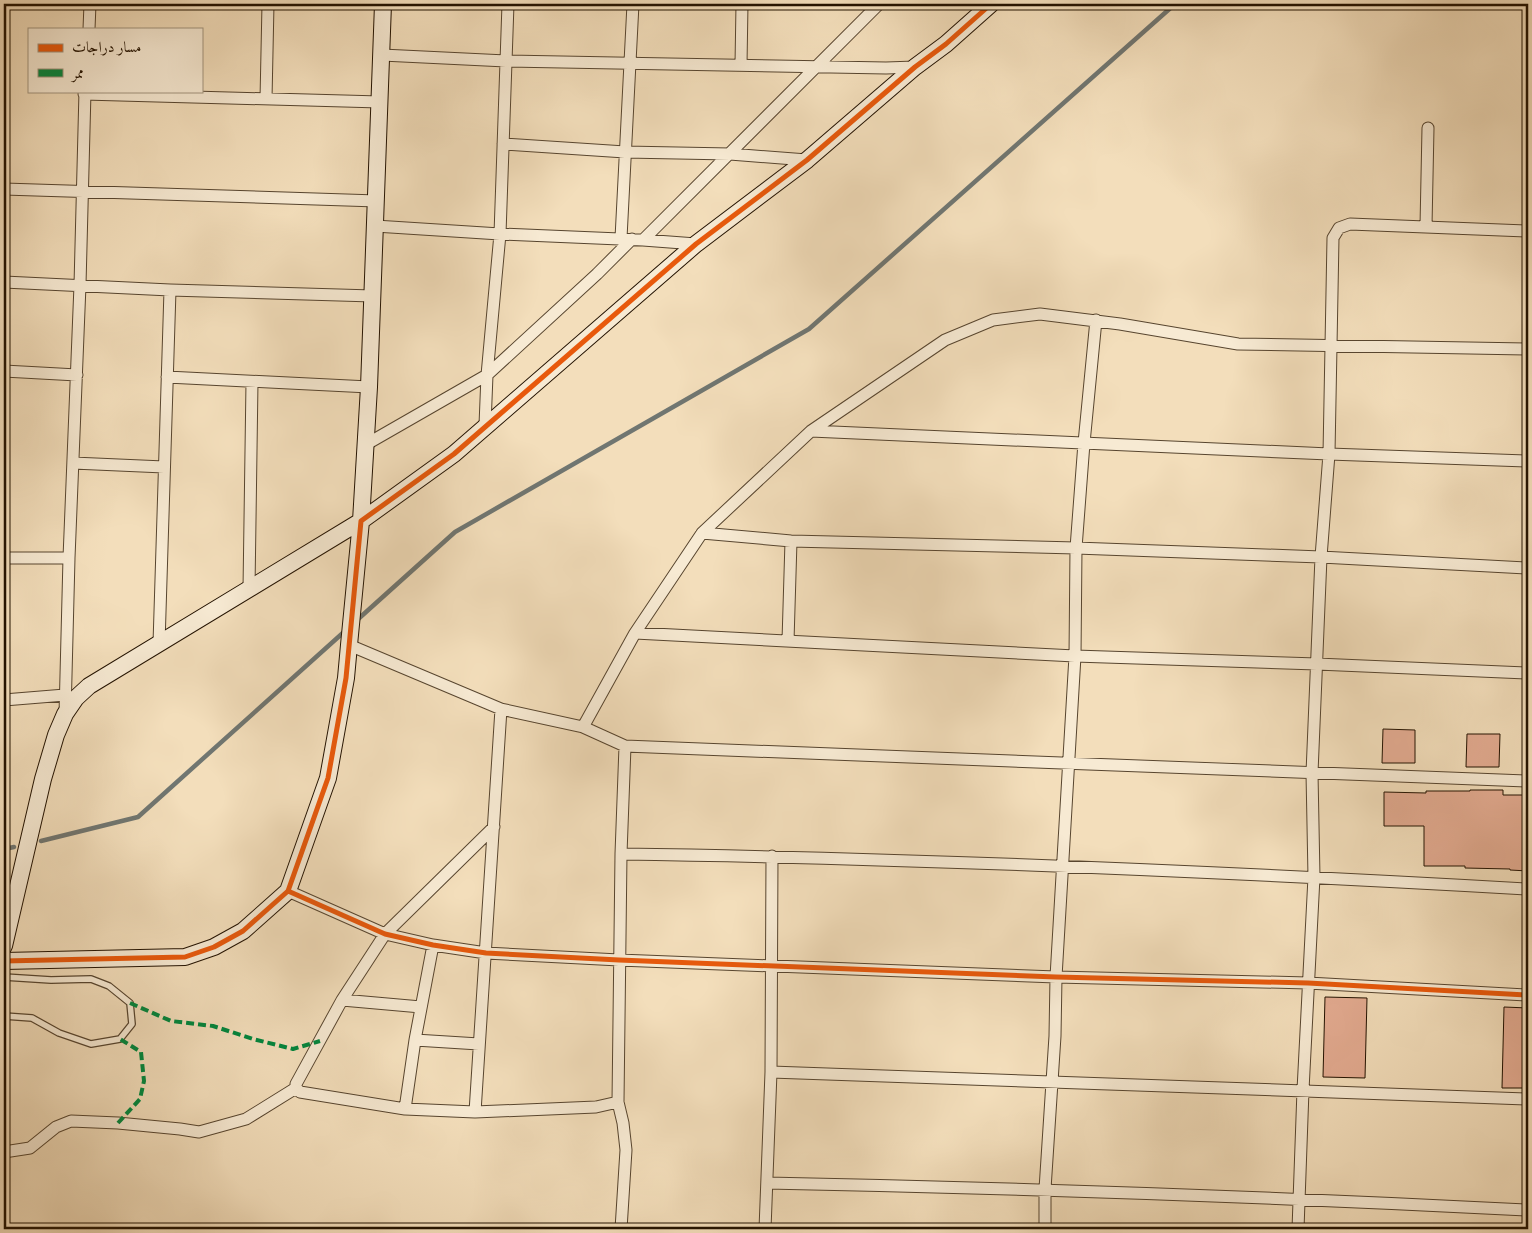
<svg xmlns="http://www.w3.org/2000/svg" width="1532" height="1233" font-family="'IM FELL French Canon',Amiri,serif">
  <rect width="100%" height="100%" fill="#f3debb"/>
  <filter id="stains"><feTurbulence type="fractalNoise" baseFrequency=".004" numOctaves="4"/><feColorMatrix values="0 0 0 0 .2 0 0 0 0 .09 0 0 0 0 .02 0 0 0 .5 -.17"/></filter>
  <radialGradient id="worn" r=".72"><stop offset=".6" stop-color="#630" stop-opacity="0"/><stop offset="1" stop-color="#630" stop-opacity=".3"/></radialGradient>
  <g fill="none" stroke-linecap="round" stroke-linejoin="round">
    <path stroke="#707671" stroke-width="4.5" d="M356,621L455,532L809,329L1175,4
      M41,841L138,817L345,631
      M4,849L14,847"/>
  </g>
  <path fill="#e3ab91" stroke="#231200" d="M1383,729L1415,730V763H1382Z
    M1467,734H1500L1499,767H1466Z
    M1470,790H1503V795H1528V871L1510,870V869L1465,868V866H1424V826H1384V792L1426,793V791H1470Z
    M1325,997L1367,998L1365,1078L1323,1077Z
    M1504,1007L1528,1008V1088H1502Z"/>
  <g fill="none" stroke-linecap="round" stroke-linejoin="round">
    <g stroke="#57452f" stroke-width="8">
      <path id="lane" d="M4,977L51,980L91,979L109,986L130,1003L132,1024L120,1039L91,1044L59,1033L32,1018L4,1016"/>
    </g>
    <g stroke="#57452f" stroke-width="13">
      <path id="street" d="M89,29L90,4
        M382,55L506,61L886,68L915,67
        M741,65L742,4
        M84,94L380,102
        M266,99L268,4
        M503,144L625,152L730,154L807,160
        M4,189L377,201
        M375,226L500,234L643,240L696,244
        M1426,226L1428,128
        M621,238L633,4
        M643,240L879,4
        M4,282L170,290L373,296
        M4,371L77,375
        M167,377L369,387
        M485,425L487,375L500,234L508,4
        M811,431L1329,454L1528,461
        M365,445L487,375L597,274L632,239
        M73,463L164,467
        M702,533L791,541L1076,548L1321,557L1528,568
        M4,558H69
        M249,589L252,382
        M635,633L1075,656L1317,664L1528,673
        M788,641L791,541
        M159,644L170,290
        M349,645L501,709L583,727L625,746L1528,781
        M4,700L65,695
        M65,714L69,558L80,285L85,91
        M583,727L635,633L702,533L811,431L945,340L993,320L1040,314L1120,324L1238,344L1528,349
        M621,854C923,858 1226,872 1528,889
        M288,891L385,934L433,945L486,953L619,960L1056,977L1308,983L1528,995
        M342,1000L421,1007
        M415,1040L479,1044
        M771,1072L1528,1099
        M296,1088L300,1092L405,1109L475,1112L596,1107L618,1102L621,854L625,746
        M618,1102L623,1123L626,1150L621,1229
        M405,1109L415,1040L433,945
        M475,1112L501,709
        M4,1152L30,1148L56,1127L71,1121L118,1123L180,1129L199,1132L246,1119L296,1088V1084L342,1000L385,934L494,827
        M767,1183C1021,1188 1275,1197 1528,1210
        M765,1229L771,1072L772,856
        M1045,1229V1189L1055,1036L1056,977L1075,656L1076,548L1084,443L1096,320
        M1298,1229L1303,1090L1314,877L1312,773L1321,557L1329,454L1333,238L1339,228L1350,224L1528,231"/>
    </g>
    <g stroke="#231200" stroke-width="18">
      <path id="secondary" d="M4,946L43,779L56,735L65,714L76,698L89,686L361,521L454,454L696,244L807,160L915,67L946,44L991,4
        M4,961L185,957L214,947L243,931L288,891L328,778L346,678L349,645L361,521L369,387L383,4"/>
    </g>
    <use href="#lane" stroke="#f7ead3" stroke-width="5.5"/>
    <use href="#street" stroke="#f7ead3" stroke-width="11"/>
    <use href="#secondary" stroke="#f7ead3" stroke-width="16"/>
    <path stroke="#00873e" stroke-width="4" stroke-dasharray="8 4" stroke-linecap="butt" d="M130,1003L171,1021L213,1026L253,1039L293,1049L320,1041
      M118,1123L140,1099L144,1081L141,1052L120,1039"/>
    <g stroke="#f7ead3" stroke-width="8">
      <path id="cycleway" d="M288,891L385,934L433,945L486,953L619,960L1056,977L1308,983L1528,995
        M4,961L185,957L214,947L243,931L288,891L328,778L346,678L361,521L454,454L696,244L807,160L915,67L946,44L991,4"/>
    </g>
    <use href="#cycleway" stroke="#e8590c" stroke-width="5"/>
  </g>
  <rect width="1532" height="1233" fill="none" stroke="#f3debb" stroke-width="20"/>
  <rect x="5" y="5" width="1522" height="1223" fill="none" stroke="#231200" stroke-width="2.5"/>
  <rect x="10" y="10" width="1512" height="1213" fill="none" stroke="#231200"/>
  <rect x="28" y="28" width="175" height="65" fill="#f7ead3" stroke="#a2947f"/>
  <rect x="38" y="44" width="25" height="8" fill="#e8590c" stroke="#a2947f"/>
  <text x="72" y="52" font-size="15" fill="#231200">مسار دراجات</text>
  <rect x="38" y="69" width="25" height="8" fill="#00873e" stroke="#a2947f"/>
  <text x="72" y="78" font-size="15" fill="#231200">ممر</text>
  <rect width="100%" height="100%" filter="url(#stains)"/>
  <rect width="100%" height="100%" fill="url(#worn)"/>
</svg>
